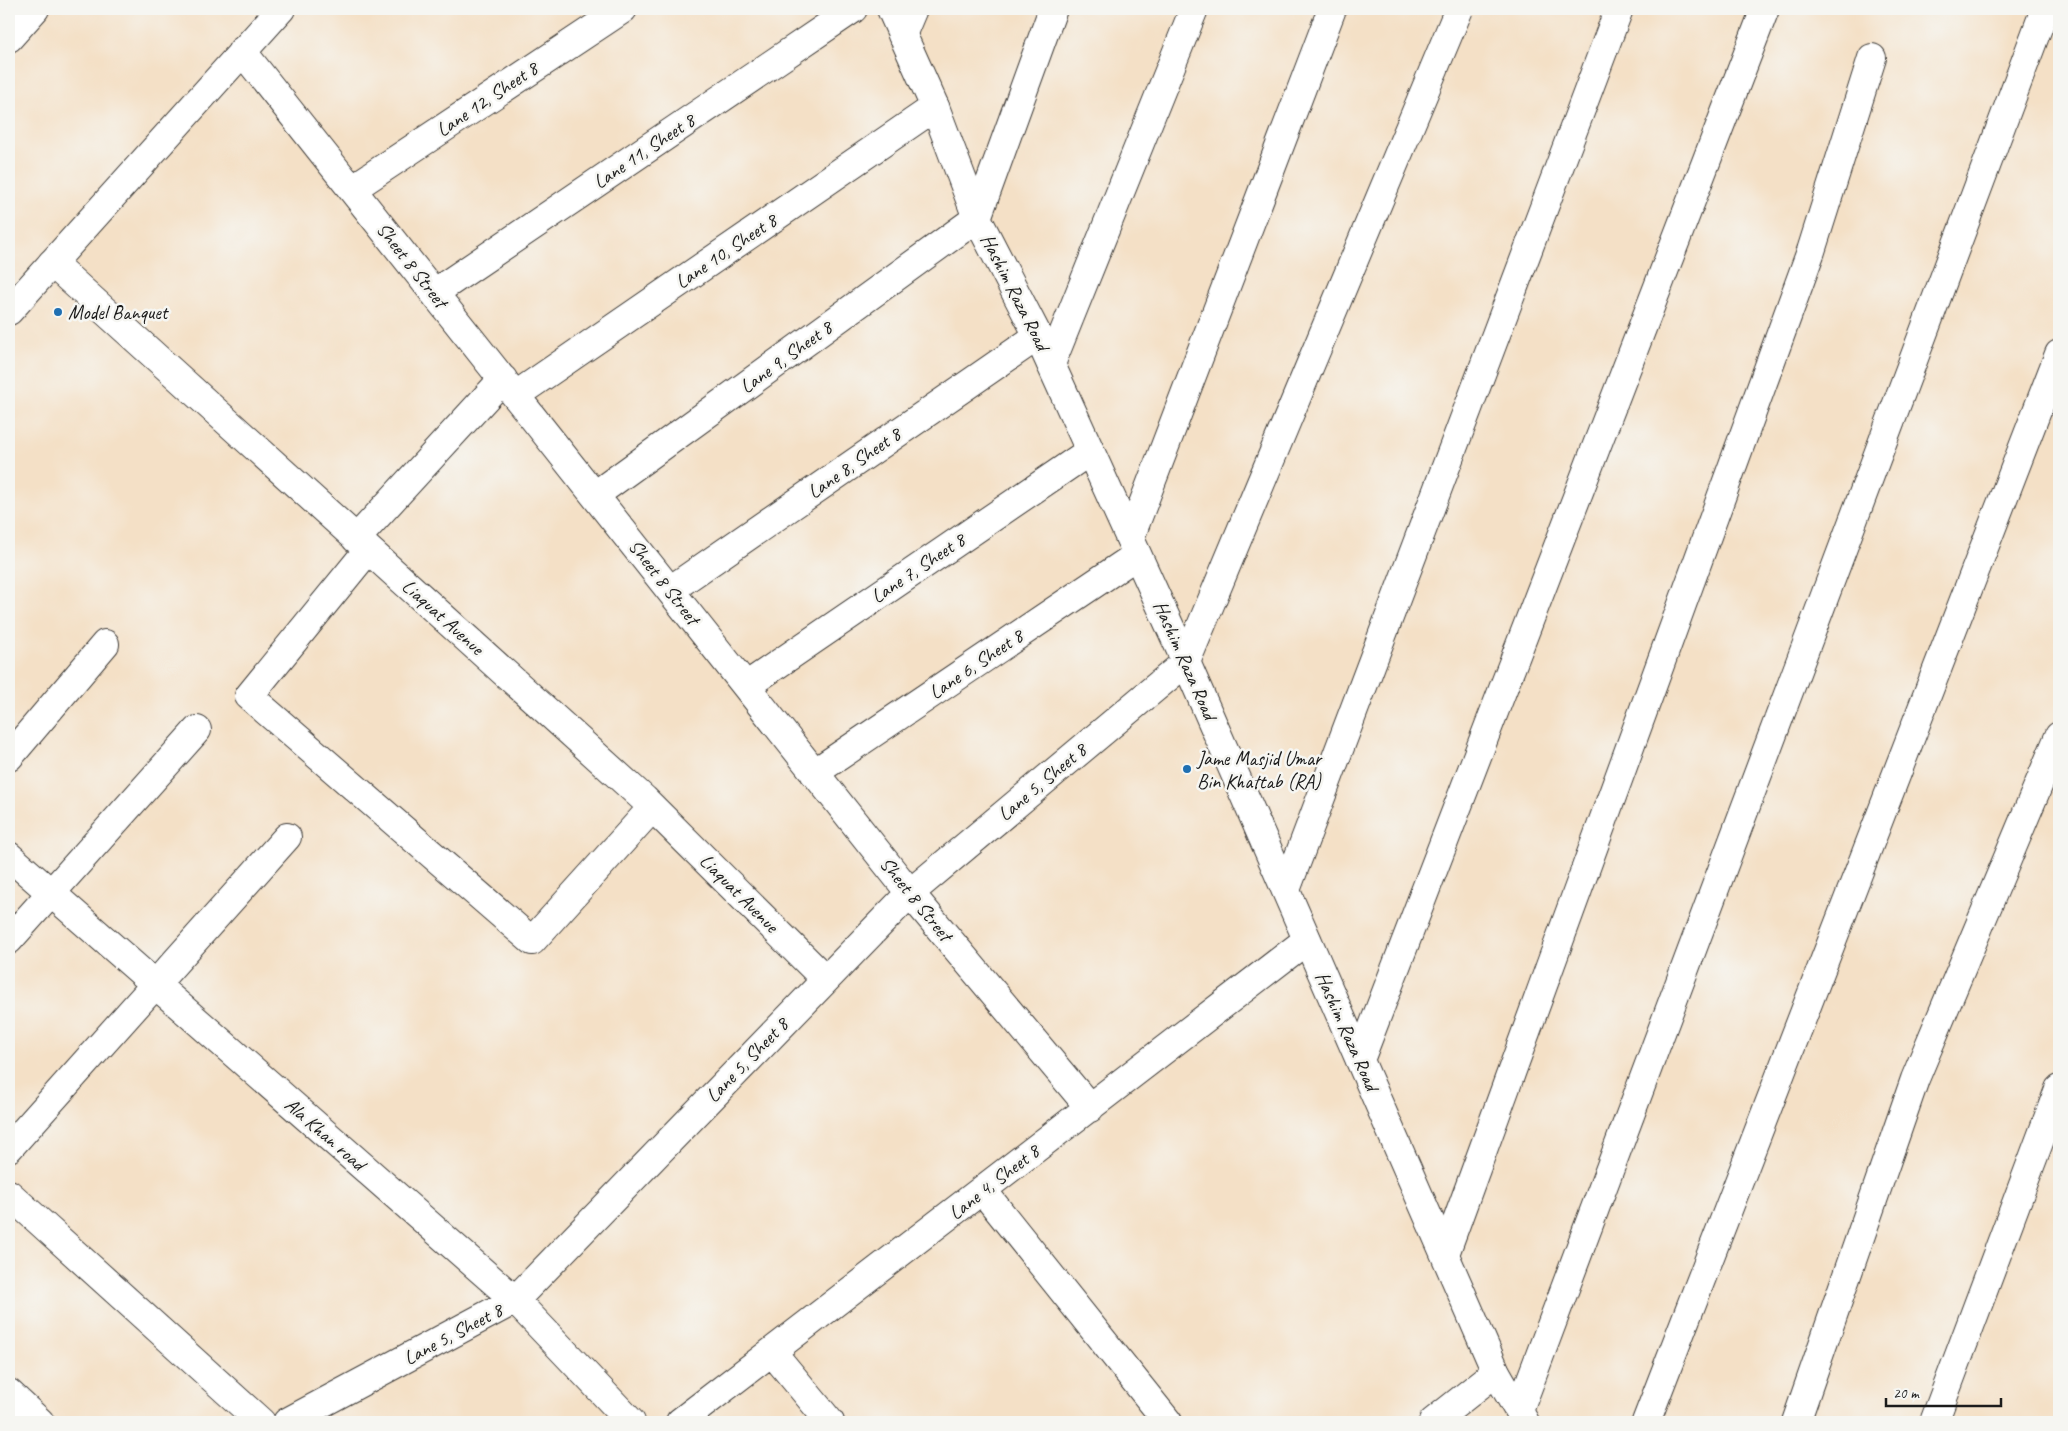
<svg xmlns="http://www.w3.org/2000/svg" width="2068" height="1431" font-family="Caveat,sans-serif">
  <rect width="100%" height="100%" fill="#f6f6f2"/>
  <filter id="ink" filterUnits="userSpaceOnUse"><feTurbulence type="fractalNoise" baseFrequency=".02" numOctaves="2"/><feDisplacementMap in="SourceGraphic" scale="10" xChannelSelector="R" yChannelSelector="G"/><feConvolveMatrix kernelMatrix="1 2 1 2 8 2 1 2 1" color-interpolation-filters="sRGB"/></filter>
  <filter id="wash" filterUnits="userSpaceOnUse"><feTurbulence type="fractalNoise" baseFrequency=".0096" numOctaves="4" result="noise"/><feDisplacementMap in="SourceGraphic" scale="20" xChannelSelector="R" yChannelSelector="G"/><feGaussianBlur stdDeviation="1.12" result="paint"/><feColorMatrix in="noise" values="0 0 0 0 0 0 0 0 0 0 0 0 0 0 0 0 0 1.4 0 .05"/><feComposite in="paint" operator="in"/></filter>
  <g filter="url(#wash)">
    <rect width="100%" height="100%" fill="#f4e0c6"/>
  </g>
  <g filter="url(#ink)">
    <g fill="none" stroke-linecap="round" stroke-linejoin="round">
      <g stroke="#3c3936" stroke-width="30">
        <path id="minor" d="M902,35L913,9
          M9,38L35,9
          M242,51L910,893L1090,1108
          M352,189L623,9
          M52,263L644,799L825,979
          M434,293L853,9
          M1051,364L1194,9
          M516,395L935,107
          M595,495L977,218L1053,9
          M1130,538L1332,9
          M356,539L503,379
          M368,550L249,696L532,941L652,808
          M670,590L1038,336
          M746,686L1090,451
          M9,757L105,644
          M814,773L1137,555
          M9,856L515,1300L631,1422
          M1286,890L1619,9
          M9,940L197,730
          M1360,1060L1765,9
          M9,1148L287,837
          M983,1191L1168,1422
          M9,1194L261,1422
          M1445,1254L1811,251L1872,58
          M772,1352L830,1422
          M9,1393L40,1422
          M1519,1411L2045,9
          M287,1422L515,1300L910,893L1186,662L1459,9
          M680,1422L1307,940
          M1433,1422L1496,1372
          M1646,1422L2059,354
          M1796,1422L1915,1079L2059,736
          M1934,1422L2059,1089"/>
      </g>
      <g stroke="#3c3936" stroke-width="30">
        <path id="tertiary" d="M891,9L935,107L977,218L1038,336L1186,662L1496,1372L1525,1422
          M9,311L281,9"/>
      </g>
      <use href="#minor" stroke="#fff" stroke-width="28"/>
      <use href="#tertiary" stroke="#fff" stroke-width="28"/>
    </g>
  </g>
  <g fill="#1f6fb2" stroke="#f6f6f2" stroke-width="2">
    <circle cx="58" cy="312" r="5"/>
    <circle cx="1187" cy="769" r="5"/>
  </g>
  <g text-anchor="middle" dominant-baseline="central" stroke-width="5" stroke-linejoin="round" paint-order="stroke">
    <g font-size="20" fill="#1c1c1c" stroke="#f6f6f2">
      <text transform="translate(487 99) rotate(-34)">Lane 12, Sheet 8</text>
      <text transform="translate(644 151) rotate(-34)">Lane 11, Sheet 8</text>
      <text transform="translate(726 251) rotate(-34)">Lane 10, Sheet 8</text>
      <text transform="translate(412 265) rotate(52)">Sheet 8 Street</text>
      <text transform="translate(1015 292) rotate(63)">Hashim Raza Road</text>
      <text transform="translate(786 357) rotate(-36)">Lane 9, Sheet 8</text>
      <text transform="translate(854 463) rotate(-35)">Lane 8, Sheet 8</text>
      <text transform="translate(918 568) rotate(-34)">Lane 7, Sheet 8</text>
      <text transform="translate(664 582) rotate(52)">Sheet 8 Street</text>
      <text transform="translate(443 617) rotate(42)">Liaquat Avenue</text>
      <text transform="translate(1185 660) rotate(66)">Hashim Raza Road</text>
      <text transform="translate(976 664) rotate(-34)">Lane 6, Sheet 8</text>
      <text transform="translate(1042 782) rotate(-40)">Lane 5, Sheet 8</text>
      <text transform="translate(739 893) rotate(45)">Liaquat Avenue</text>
      <text transform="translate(916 899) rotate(51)">Sheet 8 Street</text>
      <text transform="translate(1347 1031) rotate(66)">Hashim Raza Road</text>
      <text transform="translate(747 1060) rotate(-46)">Lane 5, Sheet 8</text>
      <text transform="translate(325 1134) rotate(41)">Ala Khan road</text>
      <text transform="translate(994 1182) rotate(-38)">Lane 4, Sheet 8</text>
      <text transform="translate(453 1334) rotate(-28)">Lane 5, Sheet 8</text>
    </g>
    <g font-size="20" fill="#1c1c1c" stroke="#f6f6f2" text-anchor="start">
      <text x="68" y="312">Model Banquet</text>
      <text x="1197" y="758">Jame Masjid Umar<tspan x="1197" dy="23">Bin Khattab (RA)</tspan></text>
    </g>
  </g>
  <rect width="2068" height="1431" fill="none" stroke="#f6f6f2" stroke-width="30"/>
  <path d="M1886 1398v8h115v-8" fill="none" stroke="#1c1c1c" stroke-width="2.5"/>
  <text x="1893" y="1398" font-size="15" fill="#1c1c1c" stroke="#f6f6f2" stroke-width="4" paint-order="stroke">20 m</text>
</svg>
